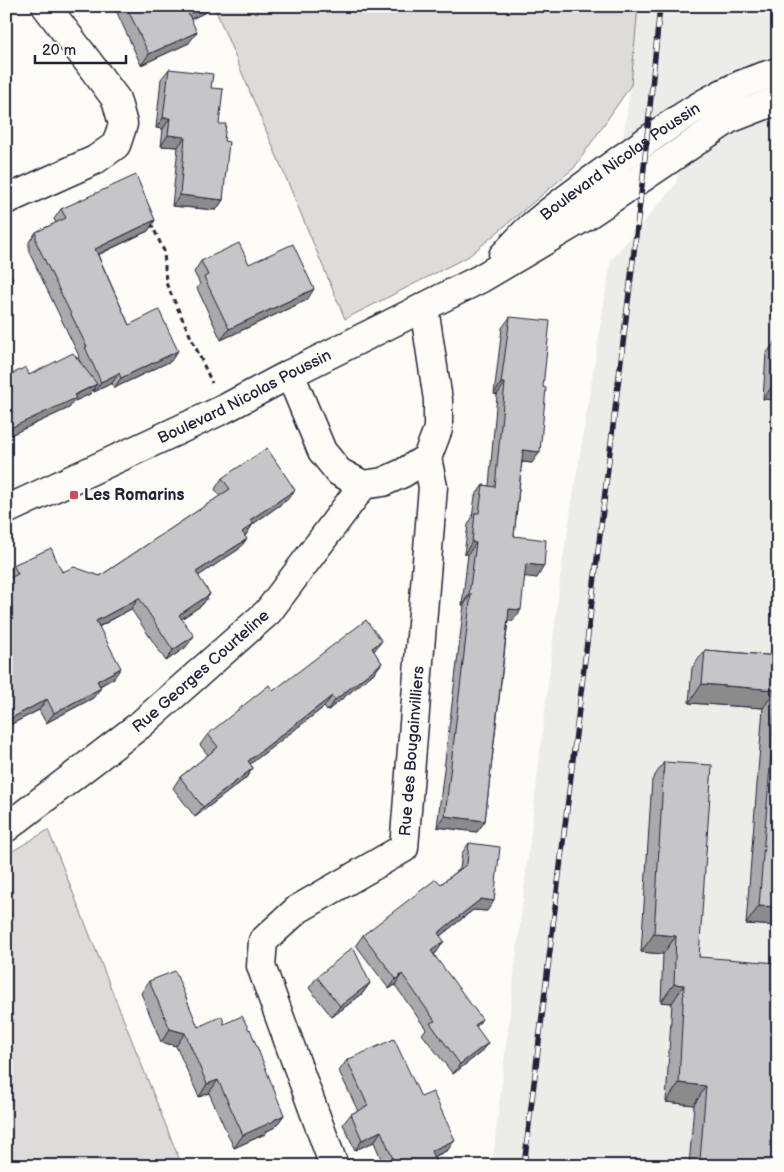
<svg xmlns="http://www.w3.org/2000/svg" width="784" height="1172" font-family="'Balsamiq Sans',sans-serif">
  <rect width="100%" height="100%" fill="#fdfcf7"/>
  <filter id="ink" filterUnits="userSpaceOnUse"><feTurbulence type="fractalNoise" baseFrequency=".02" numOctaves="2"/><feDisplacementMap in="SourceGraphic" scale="10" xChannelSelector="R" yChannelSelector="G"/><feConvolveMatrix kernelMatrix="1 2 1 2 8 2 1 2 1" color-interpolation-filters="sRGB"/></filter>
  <g filter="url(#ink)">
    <path fill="#ecece9" d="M638,6H778V1166H492L561,572L611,260L676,184L690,99L622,145L631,85Z"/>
    <path fill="#dddcdb" stroke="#807f8b" d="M214,6H638L631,85L574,168L469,256L345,319Z
      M48,830L182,1166H6V855Z"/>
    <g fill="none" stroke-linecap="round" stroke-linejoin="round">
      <g stroke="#22223b" stroke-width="31">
        <g id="minor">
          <path d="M6,200L95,160L116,145L123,124L116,99L46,6"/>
          <path id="s1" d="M503,256C512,247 520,237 530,228C558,203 591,181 621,159C670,125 719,87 778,72"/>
          <path d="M290,374L322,451L339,472L363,485L383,482L403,473L427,458L438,429V400L424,307"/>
          <path id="s2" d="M6,510L224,409L290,374L480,279L583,218L729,119L778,100"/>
          <path id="s3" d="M6,828L140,725L268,612L363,485"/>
          <path id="s4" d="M334,1166L261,966L263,941L298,909L404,848L433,487L427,458"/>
        </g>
      </g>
      <path stroke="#22223b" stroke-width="3" stroke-dasharray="5 4" stroke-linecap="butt" d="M151,223L164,251L166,283L212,383"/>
      <use href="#minor" stroke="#fdfcf7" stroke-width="28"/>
      <g stroke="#22223b" stroke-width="5.5">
        <path id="rail" d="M524,1166L643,177L660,6"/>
      </g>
      <use href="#rail" stroke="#fdfcf7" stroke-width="4" stroke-dasharray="11" stroke-linecap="butt"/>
    </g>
    <path fill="#aaaaac" stroke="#22223b" d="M114,6H211L206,12L191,19L189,43L141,65Z
      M169,69L211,88L219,124L224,141L223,200L216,210L172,206L178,147L161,146L163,129L156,128L161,79Z
      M61,209L155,220L148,231L98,255L129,325L171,361L114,388L112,383L94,392L93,389L90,394L73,402L69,408L6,437V377L29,375L81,363L78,358L79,356L29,252V242L36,232L56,223L54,219Z
      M201,261L249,264L307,300L221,340L197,288L200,284L194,272Z
      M510,317L532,463L522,462L514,536L537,578L525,576L513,621H508L485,821L477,832L437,827L464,605H462L468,554H464L468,525L472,518L475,496L483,485L489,486L497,395L494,394L502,328Z
      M778,338V400L763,399L766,354Z
      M222,478L295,490L287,500L253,524L245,536L239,549L198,576L210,594L202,605L181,619L186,647L166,661L131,609L99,627L114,678L100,686L93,698L46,723L39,710L6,727V580L8,579L6,575L13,565L100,576L220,496L215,489Z
      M705,650L778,656V926L746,924L763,708L689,703L692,668Z
      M374,652L382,663L374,673L327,711L324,707L250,764L253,768L245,779L195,817L173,788L180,777L208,755L200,745L208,734L273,691Z
      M664,762L699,957L778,1166H689L694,1105L666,1102L672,1003L661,1002L663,954L641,952L652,780Z
      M469,843L487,911L473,910L440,936L437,952L434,954L476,1027L480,1053L453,1074L422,1034L426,1029L395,985L389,989L356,945L363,935L441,884L460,869L462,853Z
      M317,977L370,983L362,994L332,1017L309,988Z
      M149,981L198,1027L224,1024L284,1115L275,1127L267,1131L265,1134L234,1148L209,1093L199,1097L176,1046L161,1042L141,993Z
      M347,1060L421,1097L448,1150L434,1157L437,1166H384L374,1142L355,1150L343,1124L351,1114L358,1111L339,1071Z"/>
    <path fill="#8b8b8c" stroke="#22223b" d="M203,6H211L206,12L181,24L188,13Z
      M197,32L189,43L141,65L149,54Z
      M163,118H170L163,129L156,128Z
      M168,135L185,137L178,147L161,146Z
      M180,195L223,200L216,210L172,206Z
      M155,220L148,231L88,259L95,249Z
      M13,278L6,287V283Z
      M314,289L307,300L221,340L229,329Z
      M178,351L171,361L114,388L121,378Z
      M119,373L112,383L94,392L101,382Z
      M776,381L778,382V400L763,399Z
      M501,383H505L497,395L494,394Z
      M97,384L90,394L73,402L69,408L6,437V430Z
      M523,450L540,452L532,463L516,461Z
      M295,490L287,500L243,531L250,520Z
      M253,524L246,535L234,542L242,532Z
      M247,539L239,549L188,583L196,572Z
      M472,542L476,543L468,554H464Z
      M526,564L544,566L537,578L519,576Z
      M210,594L202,605L171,626L179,615Z
      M469,594H471L464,605H462Z
      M139,598L131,609L89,632L96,621Z
      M509,609L521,610L513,621L501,620Z
      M194,636L186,647L166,661L173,650Z
      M382,641L374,651L372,648Z
      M382,663L374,673L327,711L335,700Z
      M121,668L114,678L90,691L97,681Z
      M702,684L776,690L763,708L689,703Z
      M101,688L93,698L46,723L54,713Z
      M332,696L324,707L240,772L248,761Z
      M47,699L39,710L6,727V721Z
      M253,768L245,779L195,817L203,807Z
      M445,816L485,821L477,832L437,827Z
      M481,899L494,901L487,911L473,910L431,943L438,933Z
      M759,906L778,907V926L746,924Z
      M654,934L676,936L663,954L641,952Z
      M444,941L437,952L424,961L431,951Z
      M402,974L395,985L389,989L396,979Z
      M370,983L362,994L332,1017L340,1006Z
      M674,984L684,985L672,1003L661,1002Z
      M482,1019L475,1029V1025Z
      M170,1029L185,1033L176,1046L161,1042Z
      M488,1043L480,1053L453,1074L460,1064Z
      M218,1080L209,1093L199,1097L207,1084Z
      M679,1083L706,1086L694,1105L666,1102Z
      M284,1115L275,1127L267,1131L265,1134L234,1148L243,1135Z
      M381,1131L374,1142L355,1150L362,1140Z
      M455,1140L448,1150L424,1161L431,1151Z
      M700,1160L778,1166H696Z"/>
    <path fill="#c6c6c8" stroke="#22223b" d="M126,6H203L188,13L197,32L149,54Z
      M169,69L213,74L211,88L223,89L219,124H226L224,141L229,142L223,200L180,195L185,137L168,135L170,118H163Z
      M136,175L155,220L95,249L129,325L159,310L178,351L121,378L119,373L101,382L85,347H87L36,242V232L66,218L61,209Z
      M239,243L249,264L293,244L314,289L229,329L204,277L208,275L201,261Z
      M6,270L13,278L6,283Z
      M510,317L550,321L543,387L546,388L540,452L523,450L514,536L546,540L544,566L526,564L521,610L509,609L485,821L445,816L471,594H469L476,543L472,542L475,513H479L483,485L495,487L505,383H501Z
      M73,353L97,384L74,395L76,398L6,430V377L26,367L29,375Z
      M778,354V382L776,381Z
      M267,448L295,490L250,520L253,524L242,532L247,539L196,572L210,594L179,615L194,636L173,650L139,598L96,621L121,668L97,681L101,688L54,713L47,699L6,721V580L18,574L13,565L51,548L62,572L74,567L100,576L230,489L222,478Z
      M366,620L382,641L372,648L382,663L335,700L332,696L248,761L253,768L203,807L180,777L218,747L208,734L269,685L273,691Z
      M705,650L778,656V907L759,906L776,690L702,684Z
      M664,762L712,765L699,957L778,963V1166L700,1160L706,1086L679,1083L684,985L674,984L676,936L654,934Z
      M469,843L500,847L494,901L481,899L438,933L444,941L431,951L482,1019L475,1025L488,1043L460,1064L430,1023L435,1021L402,974L396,979L363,935L436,879L441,884L467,864Z
      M353,947L370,983L340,1006L317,977Z
      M175,971L198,1027L222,1016L224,1024L242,1016L249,1030L250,1029L284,1115L274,1120V1121L243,1135L218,1080L207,1084L185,1033L170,1029L149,981Z
      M394,1039L421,1097L433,1092L455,1140L431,1151L437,1166H396L381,1131L362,1140L351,1114L368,1106L347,1060Z"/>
  </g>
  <rect fill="#d1495b" stroke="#fdfcf7" stroke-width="2" x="69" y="490" width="10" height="10" rx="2.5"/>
  <g text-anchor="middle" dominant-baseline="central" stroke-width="4" stroke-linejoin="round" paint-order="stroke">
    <g font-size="16" fill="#22223b" stroke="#fdfcf7">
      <text stroke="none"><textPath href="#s1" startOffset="151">Boulevard Nicolas Poussin</textPath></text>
      <text stroke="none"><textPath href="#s2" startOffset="264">Boulevard Nicolas Poussin</textPath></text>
      <text stroke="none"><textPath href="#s3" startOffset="250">Rue Georges Courteline</textPath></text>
      <text stroke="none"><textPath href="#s4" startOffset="505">Rue des Bougainvilliers</textPath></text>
    </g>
    <g font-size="16" font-weight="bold" fill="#22223b" stroke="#fdfcf7" text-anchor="start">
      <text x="84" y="495">Les Romarins</text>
    </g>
  </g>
  <rect width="784" height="1172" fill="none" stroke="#fdfcf7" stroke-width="25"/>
  <rect x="12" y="12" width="759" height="1147" fill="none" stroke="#22223b" stroke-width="2" filter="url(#ink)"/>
  <path d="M35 55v8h91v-8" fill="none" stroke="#22223b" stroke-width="2.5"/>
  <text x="42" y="55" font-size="15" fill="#22223b" stroke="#fdfcf7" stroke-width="4" paint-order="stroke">20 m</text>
</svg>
